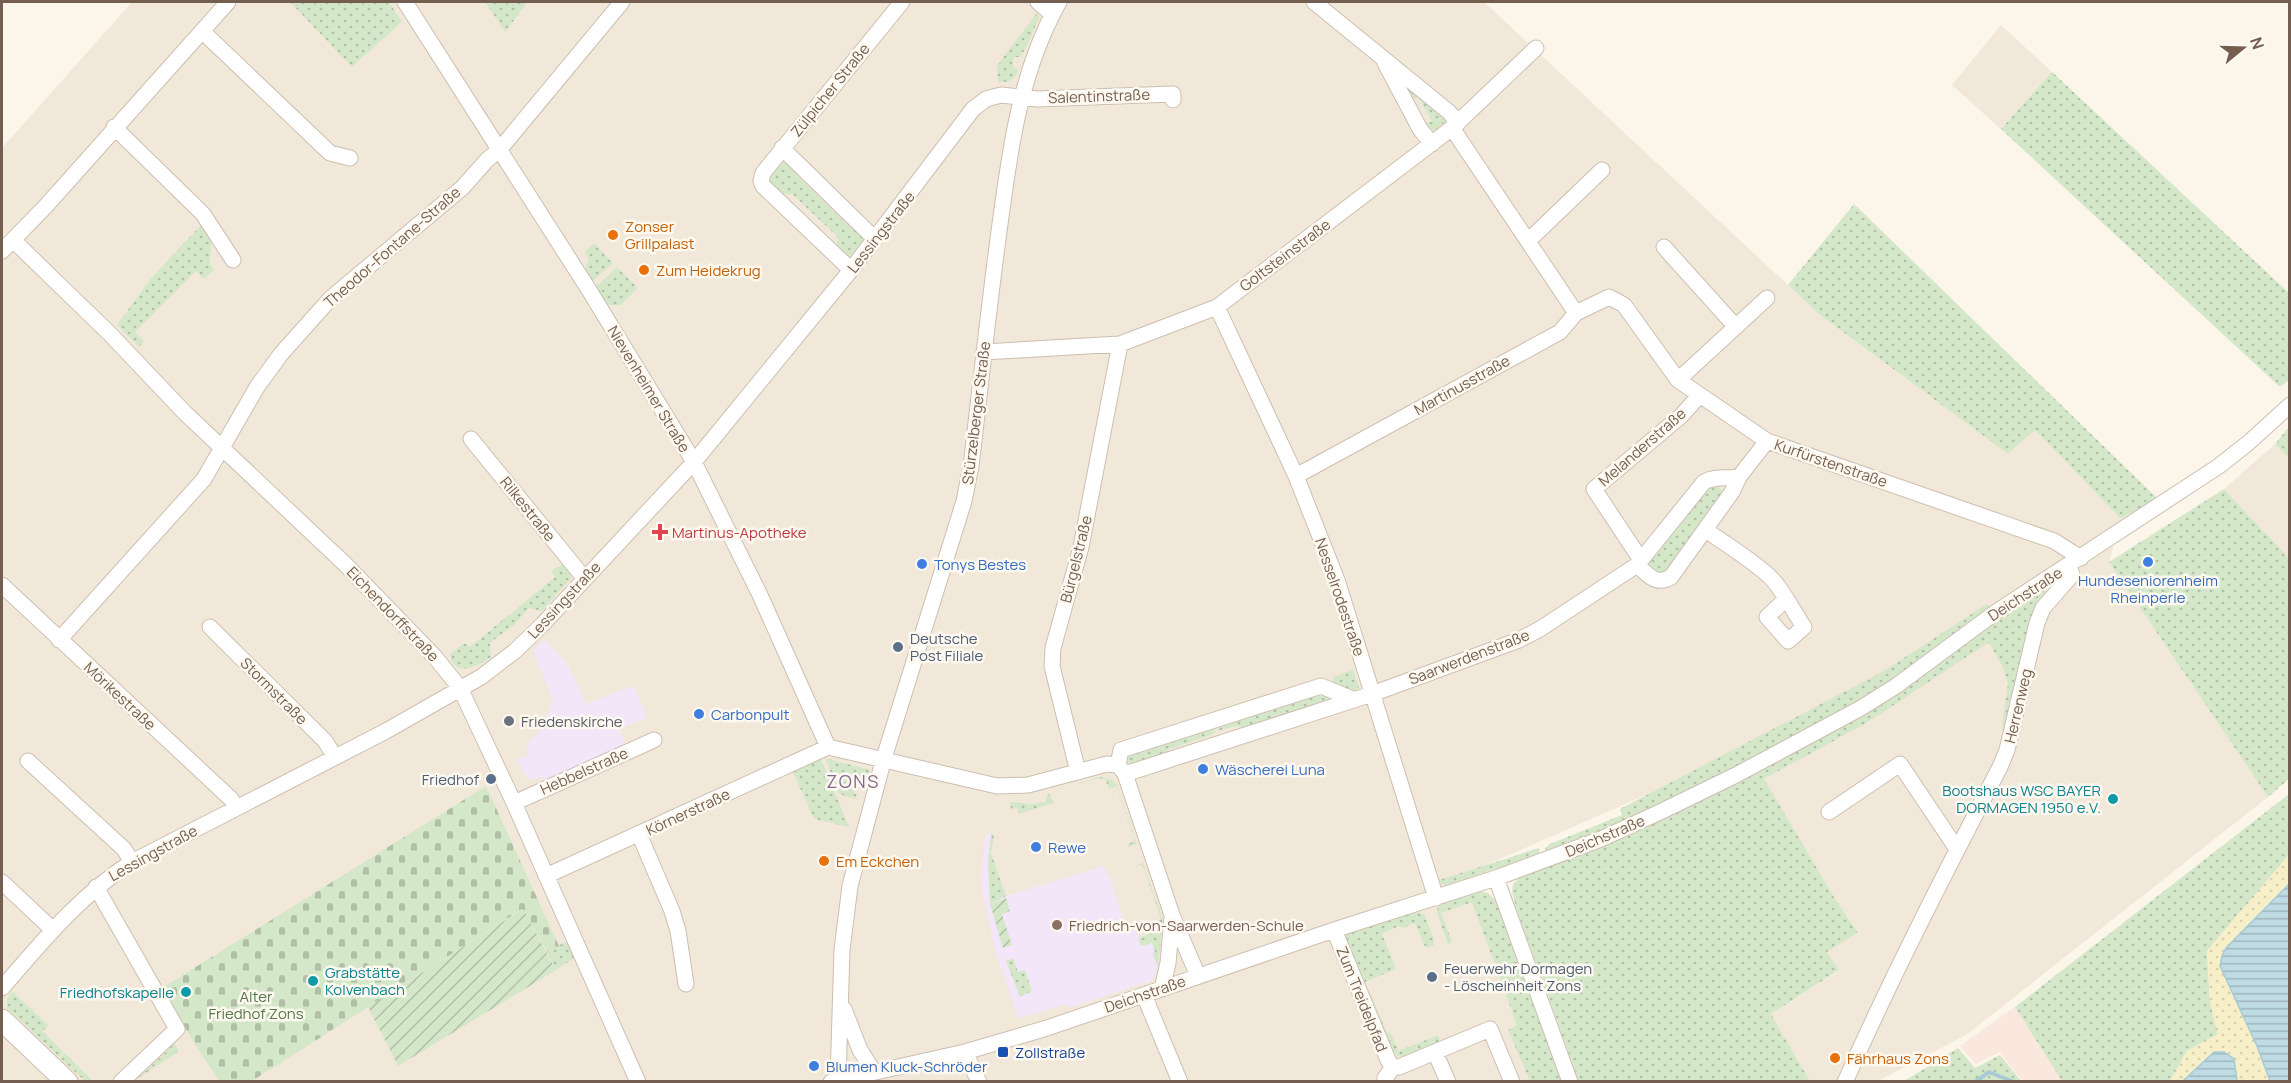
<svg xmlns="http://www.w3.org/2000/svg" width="2291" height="1083" font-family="Manrope,sans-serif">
  <defs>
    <pattern id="grass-dots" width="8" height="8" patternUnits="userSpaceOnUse" patternTransform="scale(1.5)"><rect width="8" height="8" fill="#d4e8c9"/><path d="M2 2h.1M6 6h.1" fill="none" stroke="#b1bfa6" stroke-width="1.8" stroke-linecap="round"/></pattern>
    <pattern id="sand-dots" width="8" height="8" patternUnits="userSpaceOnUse" patternTransform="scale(1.5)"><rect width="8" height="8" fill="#f7efc8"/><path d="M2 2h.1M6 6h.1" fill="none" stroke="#d7cfae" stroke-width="1.8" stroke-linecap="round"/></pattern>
    <pattern id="cemetery-stones" width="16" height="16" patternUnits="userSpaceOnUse" patternTransform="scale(1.5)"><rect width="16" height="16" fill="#d4e8c9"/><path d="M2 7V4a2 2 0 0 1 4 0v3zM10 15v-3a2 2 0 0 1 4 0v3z" fill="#b1bfa6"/></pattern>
    <pattern id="garden-furrows" width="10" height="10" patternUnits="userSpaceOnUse" patternTransform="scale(1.5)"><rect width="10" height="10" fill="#d4e8c9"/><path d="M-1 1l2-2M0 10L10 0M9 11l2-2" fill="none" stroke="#b1bfa6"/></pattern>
    <pattern id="water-rules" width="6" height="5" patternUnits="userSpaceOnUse" patternTransform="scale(1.5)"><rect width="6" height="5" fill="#bfdce4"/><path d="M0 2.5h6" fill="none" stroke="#a0b6bb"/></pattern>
  </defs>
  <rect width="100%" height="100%" fill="#fbf5ea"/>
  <path fill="#f2e8d9" d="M132,2H485L505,32L528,2H1484L1819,314L2008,454L2035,430L2121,519L2109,562L2268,797L1966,1035L1878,1081H1810L1771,1014L1839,971L1827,952L1858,931L1834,897L1746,751L1477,869L1482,901L1544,1081L2,1082V148Z
    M2001,25L2052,72L2001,129L1952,85Z
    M2275,444L2289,458V558L2224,489Z"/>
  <path fill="#fae8df" d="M2015,1007L2062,1081H2022L2000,1052L1976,1064L1960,1046Z"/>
  <path fill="#f2e6f8" d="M544,639L567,663L586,704L633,686L647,717L619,730L627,747L547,781L543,777L534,780L527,778L517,760L529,755L526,745L539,732L553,702L533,650Z
    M986,833L994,835L991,853L1006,896L1104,866L1107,875H1109L1127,929L1134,926L1141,946L1152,942L1158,967L1154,978L1150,981L1070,1008L1068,1004L1018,1018L996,954L982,891L981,869Z"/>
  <path fill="url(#grass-dots)" d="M290,2H389L402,22L352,67Z
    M485,2H528L505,32Z
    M1037,13L1039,18L1027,46L1020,57H1014L1012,65L1018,71C1014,82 1008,82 998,82L997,68L1001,60Z
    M2052,72L2289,293V380L2280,387L2001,129Z
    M1404,85L1434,110L1441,109L1447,120L1434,131L1429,130L1422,123L1432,122L1419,98H1409Z
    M784,162L790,163L800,171L798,176L851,228L855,226L863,234L864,240L847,260L836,251L838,237L792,194H776L770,184V172L778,164Z
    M1854,204L2157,498L2121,519L2035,430L2008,454L1819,314L1788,285Z
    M203,223L212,232L210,264L214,270L204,279L196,271L135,332L144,341L139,347L117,325L152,277Z
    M594,243L613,263L591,283L584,271L589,259L585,252Z
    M617,267L638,288L621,305H605L595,288Z
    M2289,427V458L2275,444Z
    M1718,485L1723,493L1665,575L1660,576L1646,565L1709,486Z
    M2224,489L2289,558V779L2268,797L2109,562Z
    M563,564L571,575V578L542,611L529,608L515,624L490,643L491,657C479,666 453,679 450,654L464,643L470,647L555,577L551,571Z
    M2061,575L2054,589L2002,752L2003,718L2008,684L2003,668L1990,644H1986L1868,722L1764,779L1834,897L1858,932L1827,952L1839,970L1771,1014L1810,1081H1579L1516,908L1512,892L1513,884L1522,875L1825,733Z
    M1987,604L1991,607L1897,678L1838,715L1634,819L1547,853L1545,848L1550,844L1622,815L1620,809L1882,672Z
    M1353,670L1359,688L1350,694L1332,686L1333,677Z
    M1319,690L1329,697L1326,703L1246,729L1236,726L1218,731L1216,723Z
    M1213,724L1216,732L1211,735L1167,750V755L1130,767L1126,752Z
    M825,758L870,770V777L863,787L856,786L854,793L857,794L855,799L839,794Z
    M821,759L849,827L814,819L793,772Z
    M1100,777L1112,780L1117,785L1137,844L1128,847V844L1135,841L1117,786L1109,789L1105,779H1096L1066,787Z
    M1049,792L1053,803L1019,814L1017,808L1011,809L1010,802L1031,804L1045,802Z
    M2289,794V855L2207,951L2210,1002L2218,1034L2187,1051L2170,1081H2062L2015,1007Z
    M991,834L994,835L991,853L1006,896L990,904L988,863Z
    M1539,848L1540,854L1450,884L1443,885L1439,880Z
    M1143,863L1163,919L1158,967L1153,955L1155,951L1152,943L1141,946L1138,938L1156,931L1153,923L1161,919L1143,865L1135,867Z
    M1478,890L1488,893L1497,902L1562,1081H1530L1508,1030L1517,1025L1472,902L1441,913L1452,942L1448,944L1437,913L1438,904Z
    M1412,911L1424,914L1433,937L1434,945L1428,948L1424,945L1415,923L1403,928L1399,926L1382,934L1396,969L1365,982L1387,1033L1390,1032L1399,1051L1438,1035L1440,1041L1402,1057L1398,1056L1394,1052L1345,937V933Z
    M569,939L577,956L556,970L548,953Z
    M1013,958L1018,972L1025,970L1032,991L1020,997L1006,961Z
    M12,991L48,1025L43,1031L63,1052L59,1057L7,1008V999Z
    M173,1040L179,1051L134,1081L130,1082L142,1069L146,1071L171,1047Z
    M1958,1048L1975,1068L2000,1055L2021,1081H1904Z
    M65,1053L93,1081H85L60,1058Z"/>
  <path fill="url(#sand-dots)" d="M2288,856L2289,884L2248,924L2222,972L2257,1046L2270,1081H2237L2234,1059L2224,1052L2215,1051L2183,1081L2170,1082L2187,1051L2218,1034L2210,1002L2207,951Z"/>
  <path fill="url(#cemetery-stones)" d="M486,786L559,946L548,953L522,909L252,1081H219L194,1043L162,988Z"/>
  <path fill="url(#garden-furrows)" d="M1006,898L1010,911L1002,914L1012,945L1003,948L990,904Z
    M523,909L556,970L398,1066L368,1007Z"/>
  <path fill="url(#water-rules)" stroke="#a6cbd4" stroke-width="1.5" d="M2289,884V1081H2270L2257,1046L2220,966L2222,956L2226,948Z
    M2214,1052H2224L2234,1059L2237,1081H2183Z"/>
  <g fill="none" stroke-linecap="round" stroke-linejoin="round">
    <path stroke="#a6cbd4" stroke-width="4" d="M1975,1082L1989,1072L2014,1082"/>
    <g stroke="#cdbeb0" stroke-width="17">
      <path id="street" d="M405,2L589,290L694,462L760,595L828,747
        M1038,2L1052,14
        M1314,2L1449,112L1458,123
        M202,31L330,153L350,158
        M1385,63L1420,129L1432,144
        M114,127L203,214L233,260
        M1452,128L1576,313
        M782,148L875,239
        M14,241L110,334L185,413L346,565L435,657L460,688L514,803L638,1082
        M1528,241L1602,170
        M1664,247L1736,327
        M2,251L45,207L228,2
        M851,270L763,186L761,181L763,173L902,2
        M1217,307L1296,476L1337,580L1436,898
        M984,352L1120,344L1217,307L1452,128L1536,48
        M1678,380L1767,298
        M471,439L585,579
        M1296,476L1560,332L1576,313L1609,297L1624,305L1678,380L1767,441L2054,541L2081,558
        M1706,530C1725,544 1757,563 1773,580C1785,594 1794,612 1804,627L1788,641L1767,617L1786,599
        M1641,560L1594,489L1681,416L1699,396
        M1637,565L1704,482C1715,476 1727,479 1739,477
        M2,585L231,799L236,808
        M210,627L325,741L335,757
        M59,640L204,479L257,387L281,354L331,298L462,188L487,160L500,149L622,2
        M828,747L997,786L1028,785L1107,764L1118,765L1125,774L1172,915L1198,976
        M28,761L124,849L132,862
        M1118,765L1121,750L1321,686L1355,700
        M1078,772L1052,666L1053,648L1081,547L1120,344
        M1125,774L1372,694L1519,640L1540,629L1637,565C1648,575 1656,586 1671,577L1732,492L1739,477L1767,441
        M514,803L654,740
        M1829,812L1900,764L1957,849
        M639,834L672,911L678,931L686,984
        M546,876L828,747
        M1496,878L1570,1082
        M2,882L53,930
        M96,887L177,1029L121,1082
        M1334,930L1388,1060L1393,1067H1399L1490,1029L1512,1082
        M2,988C42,942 80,895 132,862L386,731L481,677L515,651L542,625L694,462L851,270L973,109L986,99L1001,95L1037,99L1173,94V100
        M1162,989L1168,963L1172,918
        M1144,995L1180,1082
        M844,1009L860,1050L874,1072
        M965,1052L979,1082
        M1435,1052L1448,1082
        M838,1080L842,950L850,886L884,758L964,501L971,466C980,390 988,314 998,239C1009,157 1018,75 1059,2
        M831,1082L965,1052L1047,1028L1334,930L1496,878L1601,839L1660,812L1736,775L1861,708L1896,686L1996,612L2219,466L2247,444L2290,405
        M1387,1082L1385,1078L1393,1067
        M1845,1082C1893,974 1946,871 2000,767L2007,750L2037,623L2043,608L2072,575L2069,565"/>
    </g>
    <g stroke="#cfbfae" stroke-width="23">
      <path id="secondary" d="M2,1020L67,1082"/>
    </g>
    <use href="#street" stroke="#fff" stroke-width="15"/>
    <use href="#secondary" stroke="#fff" stroke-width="21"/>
  </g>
  <g fill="#e8710a" stroke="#fef9f0" stroke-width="2">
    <circle cx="613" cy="235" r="6"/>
    <circle cx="644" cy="270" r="6"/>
    <circle cx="824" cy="861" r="6"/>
    <circle cx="1835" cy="1058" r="6"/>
  </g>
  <path fill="#e0444e" stroke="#fef9f0" stroke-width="2" d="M657 523h6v6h6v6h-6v6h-6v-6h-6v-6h6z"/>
  <g fill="#3f7fe0" stroke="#fef9f0" stroke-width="2">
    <circle cx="2148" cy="562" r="6"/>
    <circle cx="922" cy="564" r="6"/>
    <circle cx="699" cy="714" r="6"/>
    <circle cx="1203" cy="769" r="6"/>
    <circle cx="1036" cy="847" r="6"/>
    <circle cx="814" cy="1066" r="6"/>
  </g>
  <g fill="#5c6f8a" stroke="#fef9f0" stroke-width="2">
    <circle cx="898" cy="647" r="6"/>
    <circle cx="491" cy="779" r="6"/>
    <circle cx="1432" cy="977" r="6"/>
  </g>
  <circle fill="#6b7280" stroke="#fef9f0" stroke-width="2" cx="509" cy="721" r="6"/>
  <g fill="#0f9aa8" stroke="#fef9f0" stroke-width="2">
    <circle cx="2113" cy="799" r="6"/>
    <circle cx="313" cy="981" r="6"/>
    <circle cx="186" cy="992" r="6"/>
  </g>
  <circle fill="#8d6e63" stroke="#fef9f0" stroke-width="2" cx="1057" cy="925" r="6"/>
  <rect fill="#1a4fb4" stroke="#fef9f0" stroke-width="2" x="997" y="1046" width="12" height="12" rx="3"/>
  <g text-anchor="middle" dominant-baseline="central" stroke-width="5" stroke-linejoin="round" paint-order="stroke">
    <g font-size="15" fill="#745e4f" stroke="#fef9f0">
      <text transform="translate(830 90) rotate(-51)">Zülpicher Straße</text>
      <text transform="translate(1099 96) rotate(-2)">Salentinstraße</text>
      <text transform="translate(881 232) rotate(-52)">Lessingstraße</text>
      <text transform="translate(392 247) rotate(-41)">Theodor-Fontane-Straße</text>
      <text transform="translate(1285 255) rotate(-37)">Goltsteinstraße</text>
      <text transform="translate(1462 385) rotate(-29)">Martinusstraße</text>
      <text transform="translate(649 389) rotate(59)">Nievenheimer Straße</text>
      <text transform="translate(976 413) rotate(-83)">Stürzelberger Straße</text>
      <text transform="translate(1642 447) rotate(-41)">Melanderstraße</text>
      <text transform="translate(1831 463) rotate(19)">Kurfürstenstraße</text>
      <text transform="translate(528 509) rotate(51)">Rilkestraße</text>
      <text transform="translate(1076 559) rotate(-76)">Bürgelstraße</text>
      <text transform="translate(2025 594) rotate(-33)">Deichstraße</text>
      <text transform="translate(1340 597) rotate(71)">Nesselrodestraße</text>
      <text transform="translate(564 600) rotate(-47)">Lessingstraße</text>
      <text transform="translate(393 614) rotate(46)">Eichendorffstraße</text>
      <text transform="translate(1469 657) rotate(-21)">Saarwerdenstraße</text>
      <text transform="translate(274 691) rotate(45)">Stormstraße</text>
      <text transform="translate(120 696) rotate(43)">Mörikestraße</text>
      <text transform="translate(2018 706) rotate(-77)">Herrenweg</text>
      <text transform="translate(584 771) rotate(-24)">Hebbelstraße</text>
      <text transform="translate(688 812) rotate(-25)">Körnerstraße</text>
      <text transform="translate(1605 836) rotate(-23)">Deichstraße</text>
      <text transform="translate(153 853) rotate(-29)">Lessingstraße</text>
      <text transform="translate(1145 994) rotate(-19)">Deichstraße</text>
      <text transform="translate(1362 999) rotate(68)">Zum Treidelpfad</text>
    </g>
    <g font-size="15" fill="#c56008" stroke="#fef9f0" text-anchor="start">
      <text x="625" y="226">Zonser<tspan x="625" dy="17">Grillpalast</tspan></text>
      <text x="656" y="270">Zum Heidekrug</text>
      <text x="836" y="861">Em Eckchen</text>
      <text x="1847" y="1058">Fährhaus Zons</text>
    </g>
    <g font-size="15" fill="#be3a42" stroke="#fef9f0" text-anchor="start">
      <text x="672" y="532">Martinus-Apotheke</text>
    </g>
    <g font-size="15" fill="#366cbe" stroke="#fef9f0" text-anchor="start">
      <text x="934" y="564">Tonys Bestes</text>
      <text x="2148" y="580" text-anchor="middle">Hundeseniorenheim<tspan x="2148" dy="17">Rheinperle</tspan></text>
      <text x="711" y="714">Carbonpult</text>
      <text x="1215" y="769">Wäscherei Luna</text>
      <text x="1048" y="847">Rewe</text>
      <text x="826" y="1066">Blumen Kluck-Schröder</text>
    </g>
    <g font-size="15" fill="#4e5e75" stroke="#fef9f0" text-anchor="start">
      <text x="910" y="638">Deutsche<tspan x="910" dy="17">Post Filiale</tspan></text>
      <text x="479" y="779" text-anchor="end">Friedhof</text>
      <text x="1444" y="968">Feuerwehr Dormagen<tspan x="1444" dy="17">- Löscheinheit Zons</tspan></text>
    </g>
    <g font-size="15" fill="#5b616d" stroke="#fef9f0" text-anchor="start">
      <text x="521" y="721">Friedenskirche</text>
    </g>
    <g font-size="15" fill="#0d838f" stroke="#fef9f0" text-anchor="end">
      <text x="2101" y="790">Bootshaus WSC BAYER<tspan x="2101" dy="17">DORMAGEN 1950 e.V.</tspan></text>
      <text x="325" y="972" text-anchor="start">Grabstätte<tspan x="325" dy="17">Kolvenbach</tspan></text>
      <text x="174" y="992">Friedhofskapelle</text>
    </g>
    <g font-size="15" fill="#785e54" stroke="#fef9f0" text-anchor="start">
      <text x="1069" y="925">Friedrich-von-Saarwerden-Schule</text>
    </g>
    <g font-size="15" fill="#547848" stroke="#fef9f0">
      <text x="256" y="996">Alter<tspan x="256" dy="17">Friedhof Zons</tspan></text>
    </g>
    <g font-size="15" fill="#164399" stroke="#fef9f0" text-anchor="start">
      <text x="1015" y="1052">Zollstraße</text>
    </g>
    <g font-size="18" letter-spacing="1.5" fill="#84678f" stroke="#fef9f0">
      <text x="853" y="781">ZONS</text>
    </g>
  </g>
  <rect width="2291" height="1083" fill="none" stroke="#745e4f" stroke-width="6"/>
  <g transform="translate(2243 48) rotate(71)" stroke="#fef9f0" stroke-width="4.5" paint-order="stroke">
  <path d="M0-4.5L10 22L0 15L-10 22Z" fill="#745e4f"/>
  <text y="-9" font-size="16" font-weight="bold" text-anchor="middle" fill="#745e4f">N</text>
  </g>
</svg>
